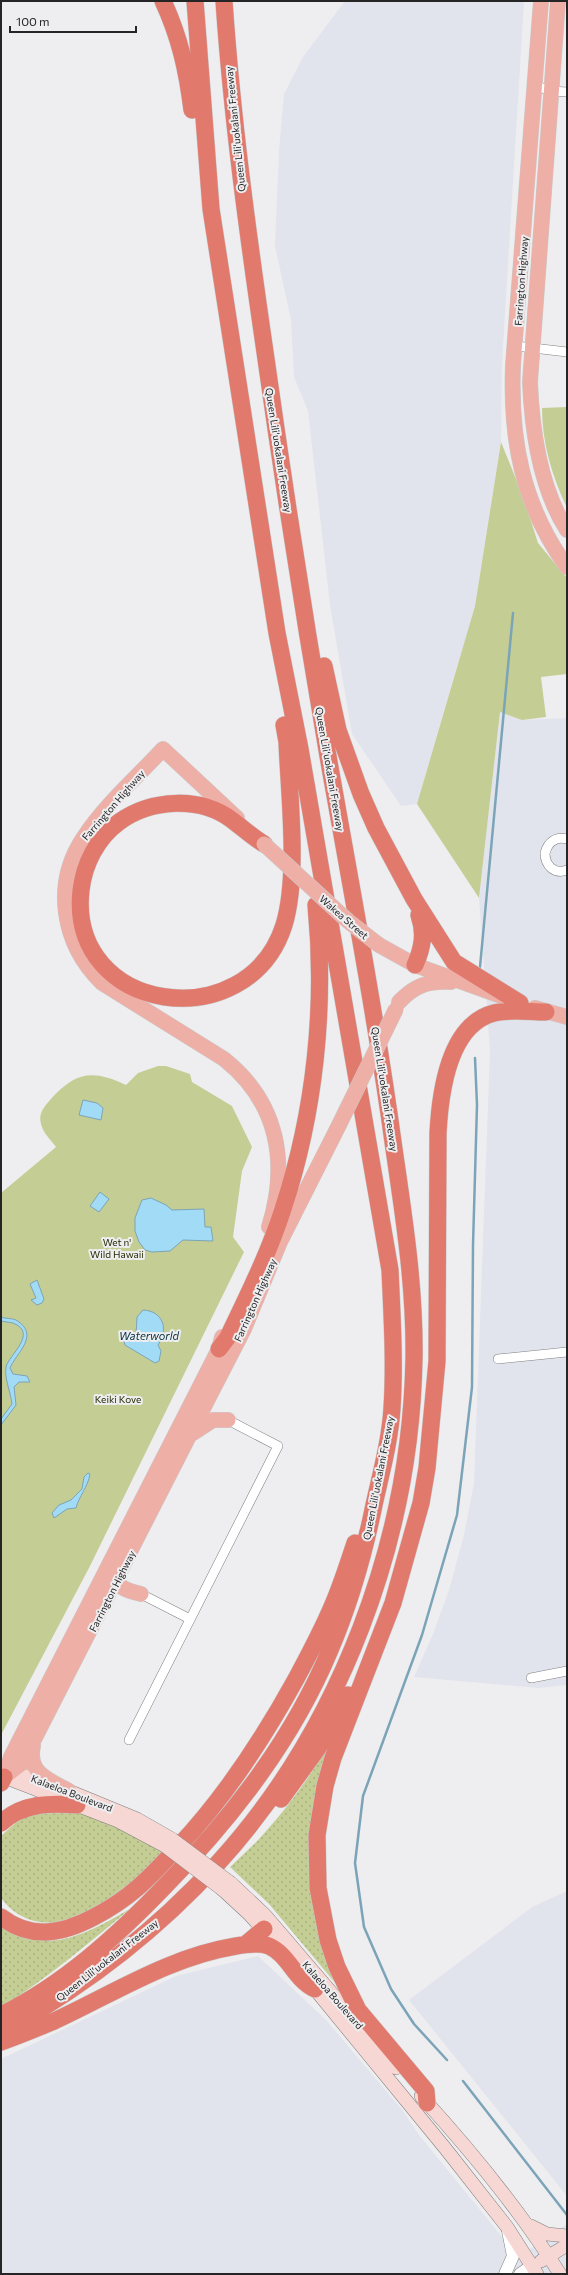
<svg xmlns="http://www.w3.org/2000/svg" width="568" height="2275" font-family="Commissioner,sans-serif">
  <defs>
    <pattern id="grass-dots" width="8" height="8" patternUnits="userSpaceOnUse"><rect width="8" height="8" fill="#c4ce94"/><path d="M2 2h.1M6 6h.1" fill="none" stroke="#a8b17f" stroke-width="1.8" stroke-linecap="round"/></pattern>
  </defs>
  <rect width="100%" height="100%" fill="#eeeef0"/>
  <path fill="#e2e4ed" d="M345,1H524L502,363L501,442L475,606L417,804L401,806L352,734L330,605L308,411L294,377L291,320L275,246L279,150L284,94L303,57Z
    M500,712L522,720L567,718V1685L539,1688L414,1677L433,1634L449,1590L464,1535L474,1483L490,1051L479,898Z
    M567,1891V2196L409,2000L532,1907Z
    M258,1956L326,2020L403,2111L419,2135L503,2238L507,2249V2259L500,2269L567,2224V2274H1V2059L176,1976Z"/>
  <path fill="url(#grass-dots)" d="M340,1728L315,1847L347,1997L269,1904L230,1867C243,1855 256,1843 267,1830C295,1799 318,1764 340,1728Z
    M75,1808L168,1850C156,1865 141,1875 126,1886C116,1894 104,1907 92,1912C59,1927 24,1929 1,1898V1836L23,1816Z
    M130,1909C88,1944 47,1978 1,2008V1926C11,1931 21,1937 32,1939C67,1947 101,1925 130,1909Z"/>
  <path fill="#c4ce94" d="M567,407V508C552,476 542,443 542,408Z
    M501,442L524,499L538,543L567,578V674L541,677L546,717L522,720L500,712L479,898L417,804L475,606Z
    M158,1066H166L190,1074L192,1082L232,1106L252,1147L242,1171L233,1237L244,1252L90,1566L1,1735V1193L56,1147C51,1140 43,1133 41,1124C38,1114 44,1107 50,1100C75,1072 92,1069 126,1085L138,1073Z"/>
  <path fill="#a2dbf6" stroke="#7ca4b8" d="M83,1100L97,1103L103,1108L101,1120L79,1115Z
    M100,1192L109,1199L99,1212L90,1206Z
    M151,1198L166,1205L172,1210L204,1209L205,1227H211L213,1241L183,1240L170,1251L152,1252L145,1250L139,1242L135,1231V1218L142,1200Z
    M37,1280L44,1299L42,1303L37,1305L31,1300L36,1298L30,1284Z
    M143,1310C163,1311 169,1329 158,1345L161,1351L159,1361L155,1363L125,1345L123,1338L129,1334H136L137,1317Z
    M1,1317C6,1319 12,1318 16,1320C41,1335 16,1353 10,1368L13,1374L27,1376L30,1382H19L14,1387L16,1405L1,1425V1419L12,1404C11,1393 4,1378 6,1367C8,1356 39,1333 13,1323C9,1322 5,1322 1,1321Z
    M88,1473L90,1474C88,1487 79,1496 76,1508L67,1509L54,1518L52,1513L59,1505L71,1500L82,1489L84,1477Z"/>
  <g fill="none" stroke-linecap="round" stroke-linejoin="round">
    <path stroke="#7ca4b8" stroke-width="2.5" d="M480,967L513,613
      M447,2060L414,2024L391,1989L364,1927L355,1863L363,1796L422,1635L457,1515L472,1387L473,1245L477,1105L475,1058
      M463,2081L567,2215"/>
    <g stroke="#7f8081" stroke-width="10">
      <path id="minor" d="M534,85L551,91L567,92
        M516,346L567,352
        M567,839C556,836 548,842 545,853C545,865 554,875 567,870
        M498,1359L567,1352
        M141,1594L190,1619
        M531,1678L567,1671
        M129,1740L278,1446L228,1420"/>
    </g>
    <g stroke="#7f8081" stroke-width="13">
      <path id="tertiary" d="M505,2274L513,2256L508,2231
        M520,2274L532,2266"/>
    </g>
    <g stroke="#7f8081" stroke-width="14">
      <path id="secondary" d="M4,1777L19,1774L69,1791L137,1819L172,1839
        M4,1777L118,1821L165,1846
        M231,1883L265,1915L396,2068
        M223,1890L249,1914L283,1952
        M309,1982L445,2148L507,2227L537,2274
        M421,2096C472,2152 520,2210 560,2274
        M531,2226L547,2234L567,2236
        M541,2261L567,2245"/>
    </g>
    <g stroke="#cbcbcb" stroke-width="16">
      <path id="primary" d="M541,1L513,365C510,439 522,505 567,567
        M558,1L530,382C532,431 540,488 567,530
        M237,818L163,749C138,776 104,806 84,837C52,884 62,944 102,983L224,1059C278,1102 289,1162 269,1227
        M379,945L415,965L501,996
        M399,1002C415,985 428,981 451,982
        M535,1008L567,1017
        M193,1433L213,1420H228
        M113,1574C116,1588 129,1591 141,1594
        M33,1746C27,1773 49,1780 69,1791
        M4,1777L11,1757L219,1349L222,1337
        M4,1777L22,1763L212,1391L244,1329L280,1242L339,1125"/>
    </g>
    <g stroke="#cbcbcb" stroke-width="18">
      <path id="motorway" d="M163,1C180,38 187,70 192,110
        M324,666L338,730L361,794L376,828L414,899L454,962L520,1003
        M264,844C251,836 244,829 232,820C200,796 151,799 119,822C97,838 84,864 81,890C67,1014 248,1039 284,925C299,876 289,794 287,742L284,725
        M415,965C423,947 425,933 419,915
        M219,1349L228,1337C248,1295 269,1253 283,1209C315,1112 326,1006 316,905
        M1,1783L4,1777
        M281,1799L318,1748L348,1695
        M1,1823C22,1803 50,1803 77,1805
        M1,1917C31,1940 62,1934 94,1917C132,1897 149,1878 179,1846C226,1796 263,1739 296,1679C310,1653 325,1625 336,1597C343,1580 349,1561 355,1543
        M246,1944L264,1929
        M1,2015C63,1985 118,1935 165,1886C232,1818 293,1739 330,1650C350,1603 364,1554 374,1505C381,1473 390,1441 392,1408C395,1362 392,1316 390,1270L300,749L277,633L211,209L195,1
        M1,2032C82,1988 157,1930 218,1863C341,1728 411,1539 414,1358C415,1287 404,1218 394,1149C376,1017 351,887 328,756C305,622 284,487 265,352C248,235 232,119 224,1
        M1,2042C18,2036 35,2029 52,2022C113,1994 169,1957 236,1946C247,1944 259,1942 269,1946C289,1955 295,1980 315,1989
        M427,2103L426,2091L358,2010L337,1967L328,1940L318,1888L317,1835L325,1786L333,1758L393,1603L421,1503L427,1468L437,1361L438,1133C440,1095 448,1025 494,1013C510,1009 530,1012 546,1012"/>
    </g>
    <use href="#minor" stroke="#fff" stroke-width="9"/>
    <use href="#tertiary" stroke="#fff" stroke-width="12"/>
    <use href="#secondary" stroke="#f6d7d3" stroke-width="13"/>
    <use href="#primary" stroke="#eeafa7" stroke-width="15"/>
    <use href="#motorway" stroke="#e2796d" stroke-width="17"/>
    <g stroke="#7f8081" stroke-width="14" stroke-linecap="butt">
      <path id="secondary-bridge" d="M172,1839L231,1883
        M165,1846L223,1890"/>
    </g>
    <g stroke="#cbcbcb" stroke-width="16" stroke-linecap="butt">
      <path id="primary-bridge" d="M264,844L348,921L379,945
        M339,1125L396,1009"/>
    </g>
    <use href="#secondary-bridge" stroke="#f6d7d3" stroke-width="13"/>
    <use href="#primary-bridge" stroke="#eeafa7" stroke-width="15"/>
  </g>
  <g text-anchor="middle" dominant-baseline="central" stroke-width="4" stroke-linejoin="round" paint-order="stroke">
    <g font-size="10" fill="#252526" stroke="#eeeef0">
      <text transform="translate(235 129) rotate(-96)">Queen Liliʻuokalani Freeway</text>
      <text transform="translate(521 281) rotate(-86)">Farrington Highway</text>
      <text transform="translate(279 450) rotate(81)">Queen Liliʻuokalani Freeway</text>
      <text transform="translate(330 769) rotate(80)">Queen Liliʻuokalani Freeway</text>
      <text transform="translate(113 805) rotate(-49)">Farrington Highway</text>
      <text transform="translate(344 917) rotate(41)">Wakea Street</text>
      <text transform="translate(385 1089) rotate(81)">Queen Liliʻuokalani Freeway</text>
      <text transform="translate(255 1300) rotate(-66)">Farrington Highway</text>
      <text transform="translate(378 1478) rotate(-79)">Queen Liliʻuokalani Freeway</text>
      <text transform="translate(112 1591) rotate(-63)">Farrington Highway</text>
      <text transform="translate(72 1793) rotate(21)">Kalaeloa Boulevard</text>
      <text transform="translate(107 1960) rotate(-38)">Queen Liliʻuokalani Freeway</text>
      <text transform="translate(333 1995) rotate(49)">Kalaeloa Boulevard</text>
    </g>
    <g font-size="10" fill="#282c05" stroke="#eeeef0">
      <text x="117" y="1242">Wet n'<tspan x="117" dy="12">Wild Hawaii</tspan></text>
      <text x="118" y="1399">Keiki Kove</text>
    </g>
    <g font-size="11" font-style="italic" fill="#003042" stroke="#eeeef0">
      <text x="149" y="1335">Waterworld</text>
    </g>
  </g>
  <rect width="568" height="2275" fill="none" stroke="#252526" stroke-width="4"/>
  <path d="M10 26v6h126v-6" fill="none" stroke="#252526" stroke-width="2"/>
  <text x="16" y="26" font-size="12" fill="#252526" stroke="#eeeef0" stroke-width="3" paint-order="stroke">100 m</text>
</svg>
